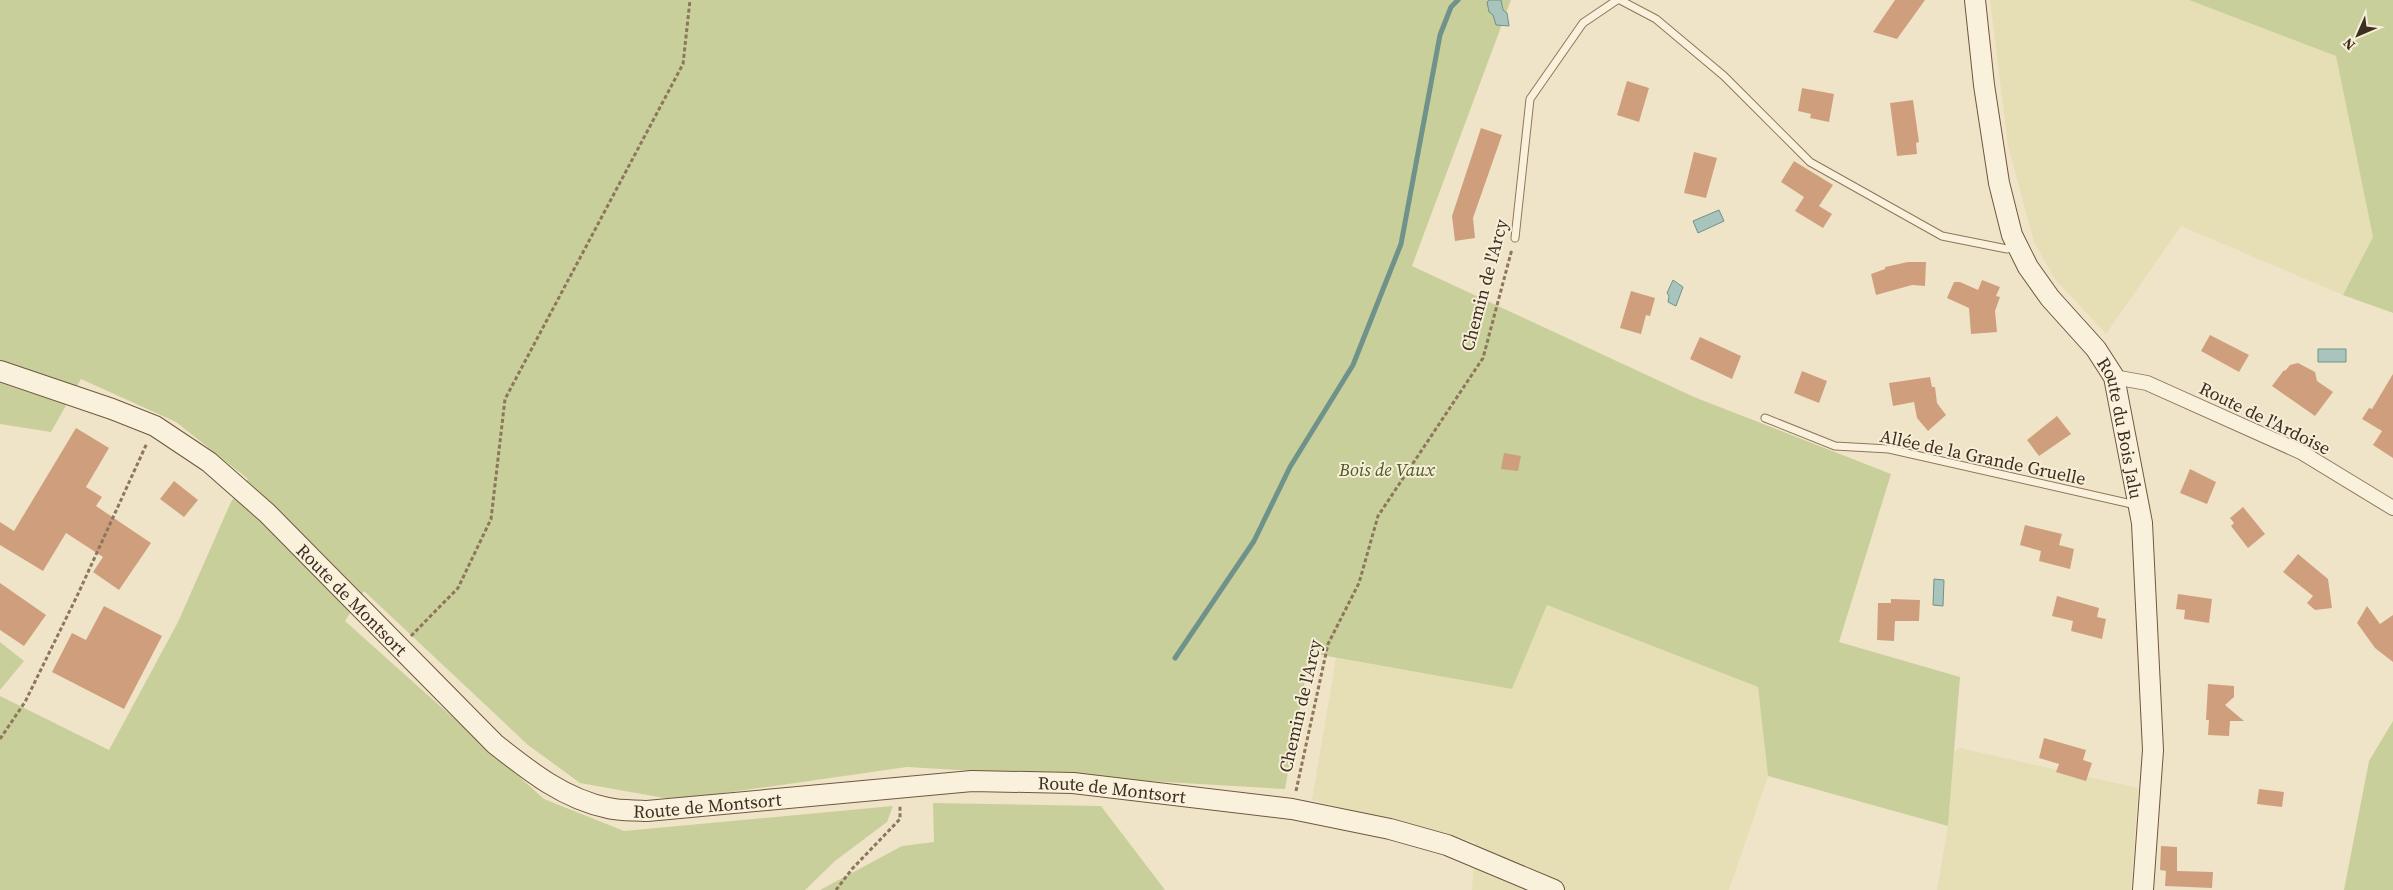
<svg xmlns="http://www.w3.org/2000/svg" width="2393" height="890" font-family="'Source Serif 4',serif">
  <rect width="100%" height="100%" fill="#f0e4c8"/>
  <path fill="#e6deb5" d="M1990,0H2189L2336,56L2373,237L2343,295L2181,226L2106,334L2055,279L2034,242L2008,146Z
    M1547,605L1758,687L1768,776L1729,890H1472L1475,842L1312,800L1336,658L1512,689Z
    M1960,748L2138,788L2131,890H1937L1948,826L1954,752Z"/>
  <path fill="#c9cf9b" d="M0,0H1511L1412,266L1694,397L1891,474L1839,642L1960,677L1948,826L1768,776L1758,687L1547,605L1512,689L1310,653L1285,789L907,767L675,800L580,783L528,745L364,591L345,621L544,799L624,831L893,806L887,822L835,861L805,890H0V696L109,750L178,622L231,502L248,479L176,422L81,379L51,432L0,424Z
    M2189,0H2393V313L2343,295L2373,237L2336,56Z
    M0,642L24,661L0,690Z
    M2393,721V890H2344L2369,761Z
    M933,803L1101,806L1165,890H820L902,846L934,842Z"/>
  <path fill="#a9c4bc" stroke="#6f938a" d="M1489,0H1501L1503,10L1507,13L1509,26L1496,25L1493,15L1489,12L1487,2Z
    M1719,210L1724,221L1698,233L1693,221Z
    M1673,280L1683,287L1676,306L1668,302L1669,296L1667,293Z
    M2318,349H2346V362H2318Z
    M1934,579L1944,580L1943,606L1933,605Z"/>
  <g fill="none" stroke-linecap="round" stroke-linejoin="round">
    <path stroke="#6f938a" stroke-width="5" d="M1175,658L1254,541L1290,467L1353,365L1401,244L1440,35L1451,7L1458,0"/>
  </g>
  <path fill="#cf9f7d" d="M1895,0H1925L1897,39L1873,32Z
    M1627,81L1649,88L1639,122L1617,115Z
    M1802,88L1834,94L1829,122L1810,118L1811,114L1798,111Z
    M1913,100L1919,142L1916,143L1917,154L1897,156L1890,103Z
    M1481,128L1502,135L1473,218L1475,238L1455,241L1452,216Z
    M1694,152L1717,158L1706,198L1684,193Z
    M1794,161L1833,185L1819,206L1832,214L1823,228L1795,211L1804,197L1781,182Z
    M1908,262H1926L1925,286L1912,285L1876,295L1871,274L1885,269V267Z
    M1982,280L2000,287L1996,296L2000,297L1995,311L1997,332L1971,334L1969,308L1947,298L1954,282H1960L1978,290Z
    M1631,291L1655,298L1650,316L1646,315L1641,334L1620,328Z
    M2210,335L2249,355L2239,372L2201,351Z
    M1700,337L1741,356L1732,379L1690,359Z
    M2298,363L2315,372L2317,381L2333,392L2315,416L2272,386L2284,370L2285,371L2290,365Z
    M1802,371L1827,381L1819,403L1794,393Z
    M2393,374V458L2373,445L2382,431L2362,419L2369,408L2372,409Z
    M1930,377L1932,387H1935L1937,403L1946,415L1928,431L1917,418L1914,402L1893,406L1889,383Z
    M2057,416L2071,434L2039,456L2027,440Z
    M76,428L109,448L86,487L102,497L96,506L151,543L119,590L93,572L103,557L66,533L43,571L0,545V522L14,531Z
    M1504,453L1521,456L1518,471L1501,469Z
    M2190,469L2216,482L2207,504L2180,493Z
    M174,481L198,500L184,517L160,499Z
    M2243,507L2265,534L2248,548L2231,526L2234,523L2230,518Z
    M2025,525L2062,534L2059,545L2074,549L2070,569L2039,561L2041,551L2020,545Z
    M2298,554L2328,579L2332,608L2315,610L2307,603L2313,596L2283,572Z
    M0,583L46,615L24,646L0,630Z
    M2178,594L2212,599L2209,623L2184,619L2185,610L2176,609Z
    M2057,596L2099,608L2097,617L2106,619L2102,639L2071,631L2073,621L2052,616Z
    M1891,599L1920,600L1919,621H1895L1894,641L1877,640L1878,603H1891Z
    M104,606L162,636L124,709L52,672L72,633L86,640Z
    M2367,606L2380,624L2393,615V662L2375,648L2357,623Z
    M2208,684L2234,686V697L2225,705L2244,721H2230L2229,736L2208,735L2209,720H2206Z
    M2044,738L2086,750L2083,760L2092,763L2086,781L2056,772L2059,764L2039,758Z
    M2259,789L2284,792L2282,807L2257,804Z
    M2161,846L2177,847V871L2213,872L2212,888L2165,886L2166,871L2160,870Z"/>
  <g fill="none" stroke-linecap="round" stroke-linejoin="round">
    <g stroke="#8d765c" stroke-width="9">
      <path id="lane" d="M1620,0L1656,19L1724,76L1810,162L1942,236L2007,249L2015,247
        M1515,238L1530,99L1583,23L1617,0
        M1765,418L1835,446L1889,449L2136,505"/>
    </g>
    <g stroke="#8d765c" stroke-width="16">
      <path id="street" d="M2114,377L2147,383L2301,452L2393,508"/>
    </g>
    <g stroke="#6f573f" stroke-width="22">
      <g id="secondary">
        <path id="s1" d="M1975,0L1984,85L1999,183L2012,235L2028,267L2050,298L2096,349L2114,377L2142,523L2153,750L2143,890"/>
        <path id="s2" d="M0,371L112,409L155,426L209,462L267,513L495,744C529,771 564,799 608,808C620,811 634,810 647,811L972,781L1073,783L1292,809L1390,829L1447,845L1554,890"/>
      </g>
    </g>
    <path stroke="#8d765c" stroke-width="3" stroke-dasharray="4 2.5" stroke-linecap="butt" d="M411,636L458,588L491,519L505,399L683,64L690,0
      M0,739L25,702L78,594L147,443
      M1296,791L1328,644L1359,583L1378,516L1483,358L1512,249
      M836,890L852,869L900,819V805"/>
    <use href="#lane" stroke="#faf1dc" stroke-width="7"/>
    <use href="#street" stroke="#faf1dc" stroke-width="14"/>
    <use href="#secondary" stroke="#faf1dc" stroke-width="20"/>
  </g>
  <g text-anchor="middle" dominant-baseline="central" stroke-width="4" stroke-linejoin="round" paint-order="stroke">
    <g font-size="18" fill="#3d2e20" stroke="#f7eed8">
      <text transform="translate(1484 285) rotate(-75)">Chemin de l'Arcy</text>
      <text transform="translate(2265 418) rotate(26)">Route de l'Ardoise</text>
      <text stroke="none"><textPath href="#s1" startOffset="465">Route du Bois Jalu</textPath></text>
      <text transform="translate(1983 457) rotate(12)">Allée de la Grande Gruelle</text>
      <text stroke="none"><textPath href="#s2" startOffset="428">Route de Montsort</textPath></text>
      <text transform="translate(1300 706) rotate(-77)">Chemin de l'Arcy</text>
      <text stroke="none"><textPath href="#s2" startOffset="1268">Route de Montsort</textPath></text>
      <text stroke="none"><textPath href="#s2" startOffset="862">Route de Montsort</textPath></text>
    </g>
    <g font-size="18" font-style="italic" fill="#4d5a26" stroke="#f7eed8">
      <text x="1387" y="469">Bois de Vaux</text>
    </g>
  </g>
  <g transform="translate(2358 35) rotate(225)" stroke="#f7eed8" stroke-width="4" paint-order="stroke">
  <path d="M0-4L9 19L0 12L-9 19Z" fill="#3d2e20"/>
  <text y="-8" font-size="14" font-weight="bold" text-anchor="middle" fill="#3d2e20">N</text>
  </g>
</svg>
